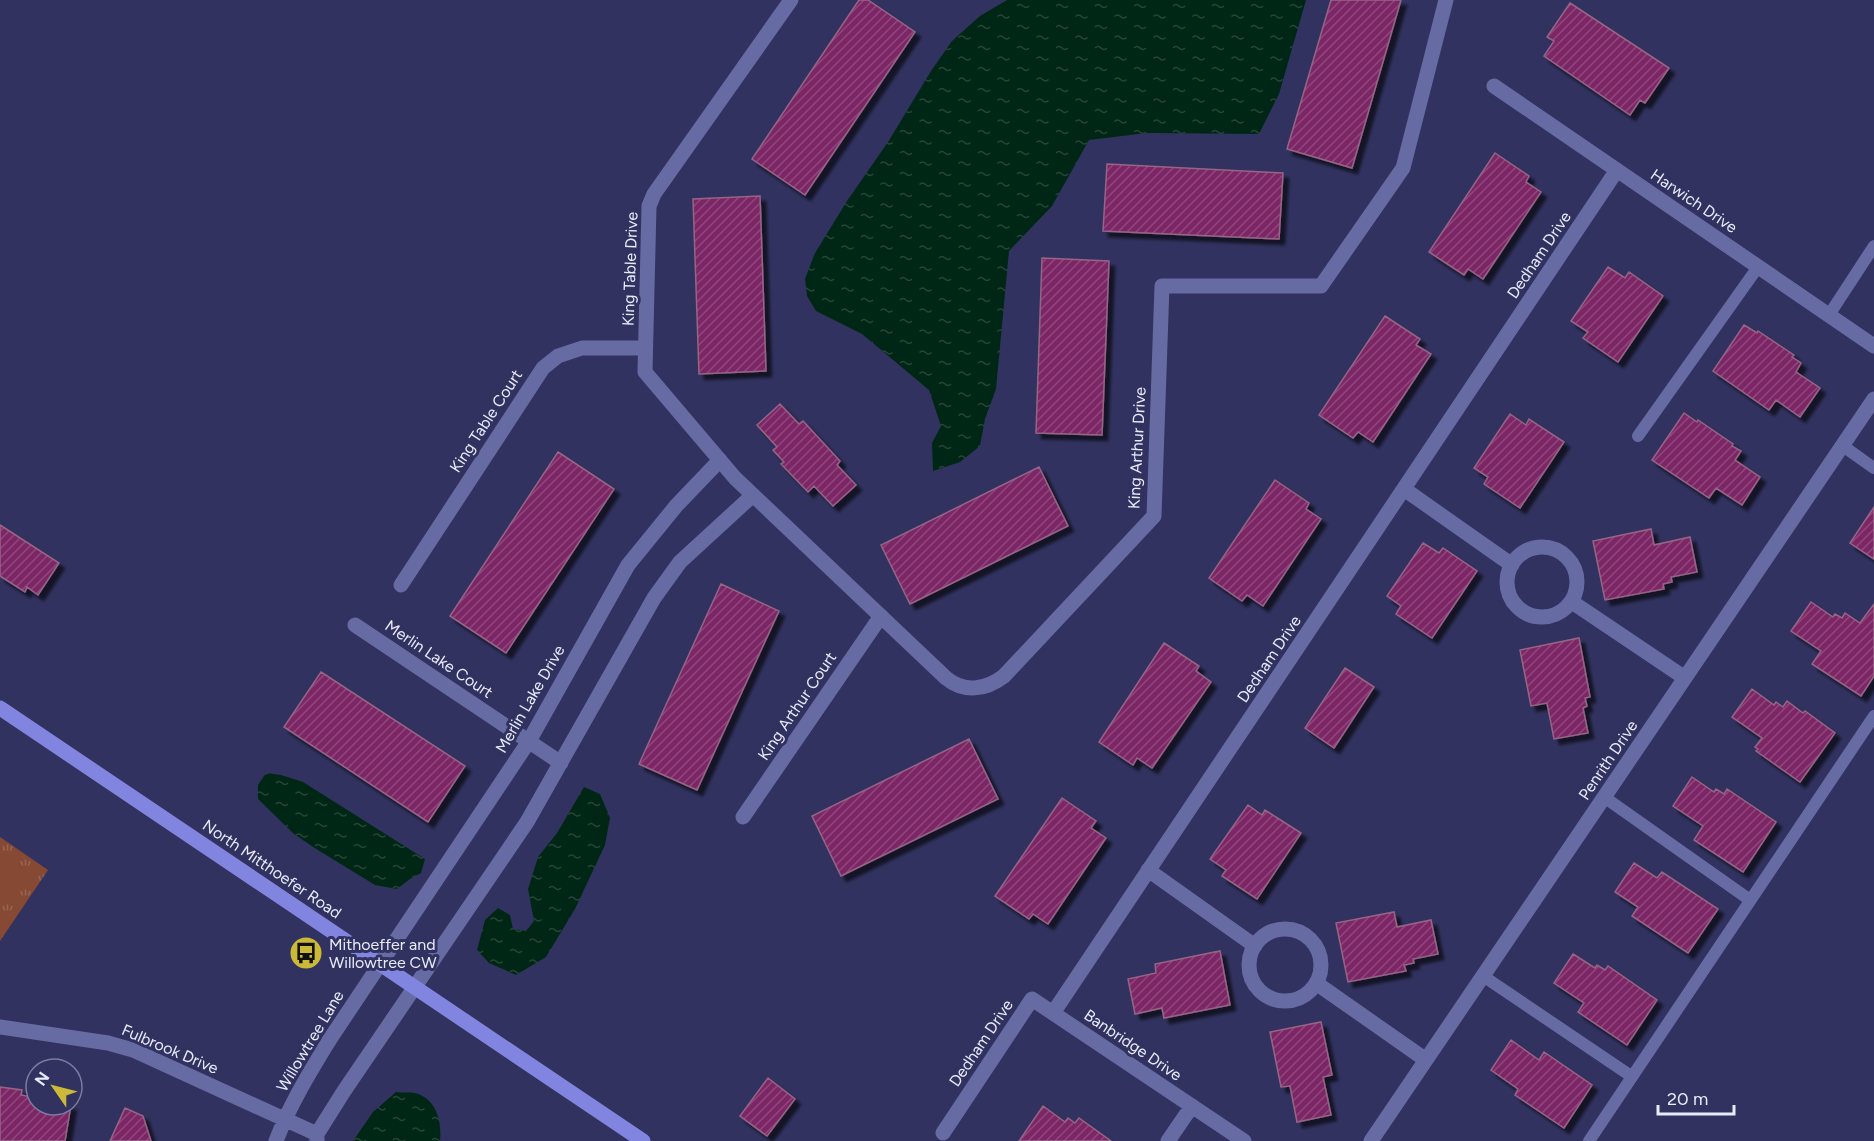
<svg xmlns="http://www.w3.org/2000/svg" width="1874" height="1141" font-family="Figtree,sans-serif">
  <defs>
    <pattern id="grass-tufts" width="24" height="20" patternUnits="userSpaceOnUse" patternTransform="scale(1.5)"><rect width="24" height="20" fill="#864a34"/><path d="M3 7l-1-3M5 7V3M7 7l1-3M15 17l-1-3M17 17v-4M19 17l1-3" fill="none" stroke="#976452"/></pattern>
    <pattern id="water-ripples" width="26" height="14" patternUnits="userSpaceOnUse" patternTransform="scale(1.5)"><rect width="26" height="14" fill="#002715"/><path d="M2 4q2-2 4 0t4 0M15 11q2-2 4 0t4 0" fill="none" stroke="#254638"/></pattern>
    <pattern id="building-hatch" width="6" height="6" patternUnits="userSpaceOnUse" patternTransform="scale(1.5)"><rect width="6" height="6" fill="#7d2766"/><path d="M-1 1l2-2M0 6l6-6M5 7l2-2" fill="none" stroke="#8f467d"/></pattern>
    <filter id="shadow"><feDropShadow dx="5.5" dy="5.5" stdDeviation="1.5" flood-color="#0009"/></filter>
  </defs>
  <rect width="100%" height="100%" fill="#31325f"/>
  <path fill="url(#grass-tufts)" d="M0,837L48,870L0,941Z"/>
  <path fill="#864a34" d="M0,851L23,867L0,901Z"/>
  <path fill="url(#water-ripples)" d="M1007,0H1306L1279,94L1259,134L1147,133L1089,140L1052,206L1009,251L996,389L985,419L980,446L960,462L933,471L932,443L941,426L929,390L862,334L816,311L807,296L805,279L815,253L847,201L888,142L931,71L952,41L980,16Z
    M266,773L281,775L303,782L425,859L421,873L410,879L397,889L375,885L313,847L294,834L258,799V785Z
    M584,787L600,794L610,818L605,845L575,909L546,957L516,975L489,963L477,950L485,920L498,908L510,915L513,929L526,931L534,921L528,889L538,857L557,833Z
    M396,1092C402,1093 409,1092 415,1093C437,1099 442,1122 440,1141H353L373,1112Z"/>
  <path fill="url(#building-hatch)" stroke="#966585" stroke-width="1.5" filter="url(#shadow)" d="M859,0H868L915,32L805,195L752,159Z
    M1331,0H1401L1352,168L1287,149Z
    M1570,3L1669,68L1645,103L1640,100L1630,115L1544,56L1554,41L1547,37Z
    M1495,153L1529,176L1526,182L1541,192L1483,279L1468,269L1464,275L1429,252Z
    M1107,164L1283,173L1279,239L1103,231Z
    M760,196L766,371L699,374L693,199Z
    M1042,258L1109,261L1102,435L1036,433Z
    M1608,267L1625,278L1629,272L1663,296L1618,362L1583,338L1588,332L1571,321Z
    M1385,316L1420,339L1416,345L1431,354L1373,442L1358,432L1353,438L1319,415Z
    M1744,325L1757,333L1758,331L1794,355L1792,357L1801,363L1796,372L1820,388L1800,417L1776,400L1769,410L1713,371Z
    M780,404L799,424L803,421L840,461L837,465L856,485L833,506L814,486L808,492L781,464L784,462L773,450L777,447L757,425Z
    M1684,413L1697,422L1698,420L1733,444L1732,446L1741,451L1735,460L1760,477L1742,505L1716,488L1709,498L1652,460Z
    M1510,414L1526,425L1529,419L1564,442L1520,508L1484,484L1488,477L1474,468Z
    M558,452L614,489L506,653L450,616Z
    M1039,467L1068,526L910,604L881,545Z
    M1275,480L1309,503L1306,509L1321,519L1263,606L1247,595L1242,601L1209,578Z
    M1874,507V559L1850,543Z
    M0,525L59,563L38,595L27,587L25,592L0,576Z
    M1651,529L1654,545L1690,537L1697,572L1671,577L1672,582L1663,584L1664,589L1605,600L1593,541Z
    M1423,543L1439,553L1443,548L1477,571L1432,638L1396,614L1401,606L1387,596Z
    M721,584L779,611L697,790L639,764Z
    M1811,602L1833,617L1835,614L1842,618L1845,613L1860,623L1874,604V676L1861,696L1812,664L1821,651L1791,631Z
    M1579,638L1590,697L1585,698L1587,706L1583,708L1588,733L1554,739L1547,703L1531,706L1520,650Z
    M1164,643L1199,666L1196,671L1211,682L1152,768L1137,758L1133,765L1099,742Z
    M1345,668L1374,687L1334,748L1305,728Z
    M321,672L465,766L428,822L284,727Z
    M1752,689L1774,705L1776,702L1783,707L1787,701L1803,713L1805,711L1835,733L1800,782L1756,751L1758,749L1755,747L1762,738L1732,717Z
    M969,739L998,799L841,876L812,816Z
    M1692,777L1714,792L1716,789L1724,794L1727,789L1776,822L1743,872L1694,840L1703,826L1673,806Z
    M1062,798L1096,821L1091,828L1106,838L1048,924L1033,914L1029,919L995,896Z
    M1248,805L1262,815L1265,810L1301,833L1257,899L1222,876L1226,870L1210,859Z
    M1634,863L1657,878L1662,872L1718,909L1688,953L1632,916L1638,907L1615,892Z
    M1394,912L1397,927L1431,920L1438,954L1413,959L1414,963L1404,965L1406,971L1348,982L1336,923Z
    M1220,951L1230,1005L1164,1018L1162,1008L1135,1014L1128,979L1156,973L1155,964Z
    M1573,954L1595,968L1597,965L1605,970L1608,966L1657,1000L1627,1045L1578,1012L1584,1003L1554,983Z
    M1321,1022L1332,1075L1323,1077L1331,1115L1297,1122L1290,1086L1281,1087L1270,1032Z
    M1511,1040L1539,1060L1544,1052L1592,1085L1564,1128L1515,1095L1518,1089L1491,1070Z
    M768,1078L795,1099L767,1136L740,1116Z
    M0,1087L22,1090L21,1095L36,1098V1105H71L65,1141H0Z
    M1043,1106L1065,1122L1068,1118L1075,1123L1079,1118L1111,1141H1019Z
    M125,1108L143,1116L151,1141H110Z"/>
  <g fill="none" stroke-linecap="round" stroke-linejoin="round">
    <path stroke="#676ba4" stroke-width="12" d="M1829,315L1874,246
      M1638,436L1758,267
      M1843,446L1874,468
      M1604,797L1750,900
      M1483,976L1631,1076
      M1589,1141L1874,716"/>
    <path stroke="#676ba4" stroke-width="15" d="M791,0L654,194L649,206L645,372L735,478L946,678C964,693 986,690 1004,676L1154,516L1162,286H1321L1403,168L1446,0
      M1494,86L1874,346
      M1404,489L1512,565
      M1507 582a35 35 0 1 1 70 0a35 35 0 1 1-70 0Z
      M401,585L543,368L558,356L582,348H645
      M1572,602L1685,678
      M355,625L561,763
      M743,817L881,616
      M1148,870L1255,946
      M1249 965a36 36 0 1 1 72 0a36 36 0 1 1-72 0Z
      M1316,983L1426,1060
      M1053,1013L1617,170
      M0,1027L108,1043L133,1050L317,1134
      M943,1133L1032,999L1244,1141
      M276,1141C290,1104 310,1072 330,1039L529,741L628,565L676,506L720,460
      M317,1141V1134L344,1091L527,822L654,598L680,562L753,495
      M1168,1141L1192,1106
      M1371,1141L1874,399"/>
    <path stroke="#8185e0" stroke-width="15" d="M0,708L643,1141"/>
  </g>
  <defs>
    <g id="bus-disc" transform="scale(1.725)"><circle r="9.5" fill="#cdb938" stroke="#31325f"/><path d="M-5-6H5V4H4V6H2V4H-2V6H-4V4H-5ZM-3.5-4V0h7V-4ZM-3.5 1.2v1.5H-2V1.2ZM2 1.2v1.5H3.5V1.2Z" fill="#111"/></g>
  </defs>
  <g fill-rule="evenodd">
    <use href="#bus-disc" x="306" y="953"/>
  </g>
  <g text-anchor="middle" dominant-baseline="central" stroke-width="6" stroke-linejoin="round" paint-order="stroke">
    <g font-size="16" fill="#e9ebfc" stroke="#31325f">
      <text transform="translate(1694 201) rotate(34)">Harwich Drive</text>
      <text transform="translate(1539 255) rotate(-56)">Dedham Drive</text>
      <text transform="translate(630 269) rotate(-88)">King Table Drive</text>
      <text transform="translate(486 421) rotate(-57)">King Table Court</text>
      <text transform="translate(1137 448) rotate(-87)">King Arthur Drive</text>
      <text transform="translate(439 659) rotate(34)">Merlin Lake Court</text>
      <text transform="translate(1269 659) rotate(-56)">Dedham Drive</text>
      <text transform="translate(530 699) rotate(-60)">Merlin Lake Drive</text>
      <text transform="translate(797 706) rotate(-56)">King Arthur Court</text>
      <text transform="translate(1608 760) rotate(-56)">Penrith Drive</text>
      <text transform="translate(272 869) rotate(34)">North Mitthoefer Road</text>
      <text transform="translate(310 1041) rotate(-59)">Willowtree Lane</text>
      <text transform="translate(981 1043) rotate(-56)">Dedham Drive</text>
      <text transform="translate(1133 1045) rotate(34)">Banbridge Drive</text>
      <text transform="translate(170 1049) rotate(23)">Fulbrook Drive</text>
    </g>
    <g font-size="16" fill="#e9ebfc" stroke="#31325f" text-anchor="start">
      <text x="329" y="944">Mithoeffer and<tspan x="329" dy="18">Willowtree CW</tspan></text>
    </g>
  </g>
  <g transform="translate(54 1087) rotate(305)"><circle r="28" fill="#31325f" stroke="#7b7c9e" stroke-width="1.5"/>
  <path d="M0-4.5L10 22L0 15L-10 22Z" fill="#cdb938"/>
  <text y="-9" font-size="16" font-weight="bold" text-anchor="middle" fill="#e9ebfc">N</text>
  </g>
  <path d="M1658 1105v9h76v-9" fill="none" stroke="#e9ebfc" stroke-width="3"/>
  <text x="1667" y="1105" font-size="18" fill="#e9ebfc" stroke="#31325f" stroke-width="4.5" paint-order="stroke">20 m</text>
</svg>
